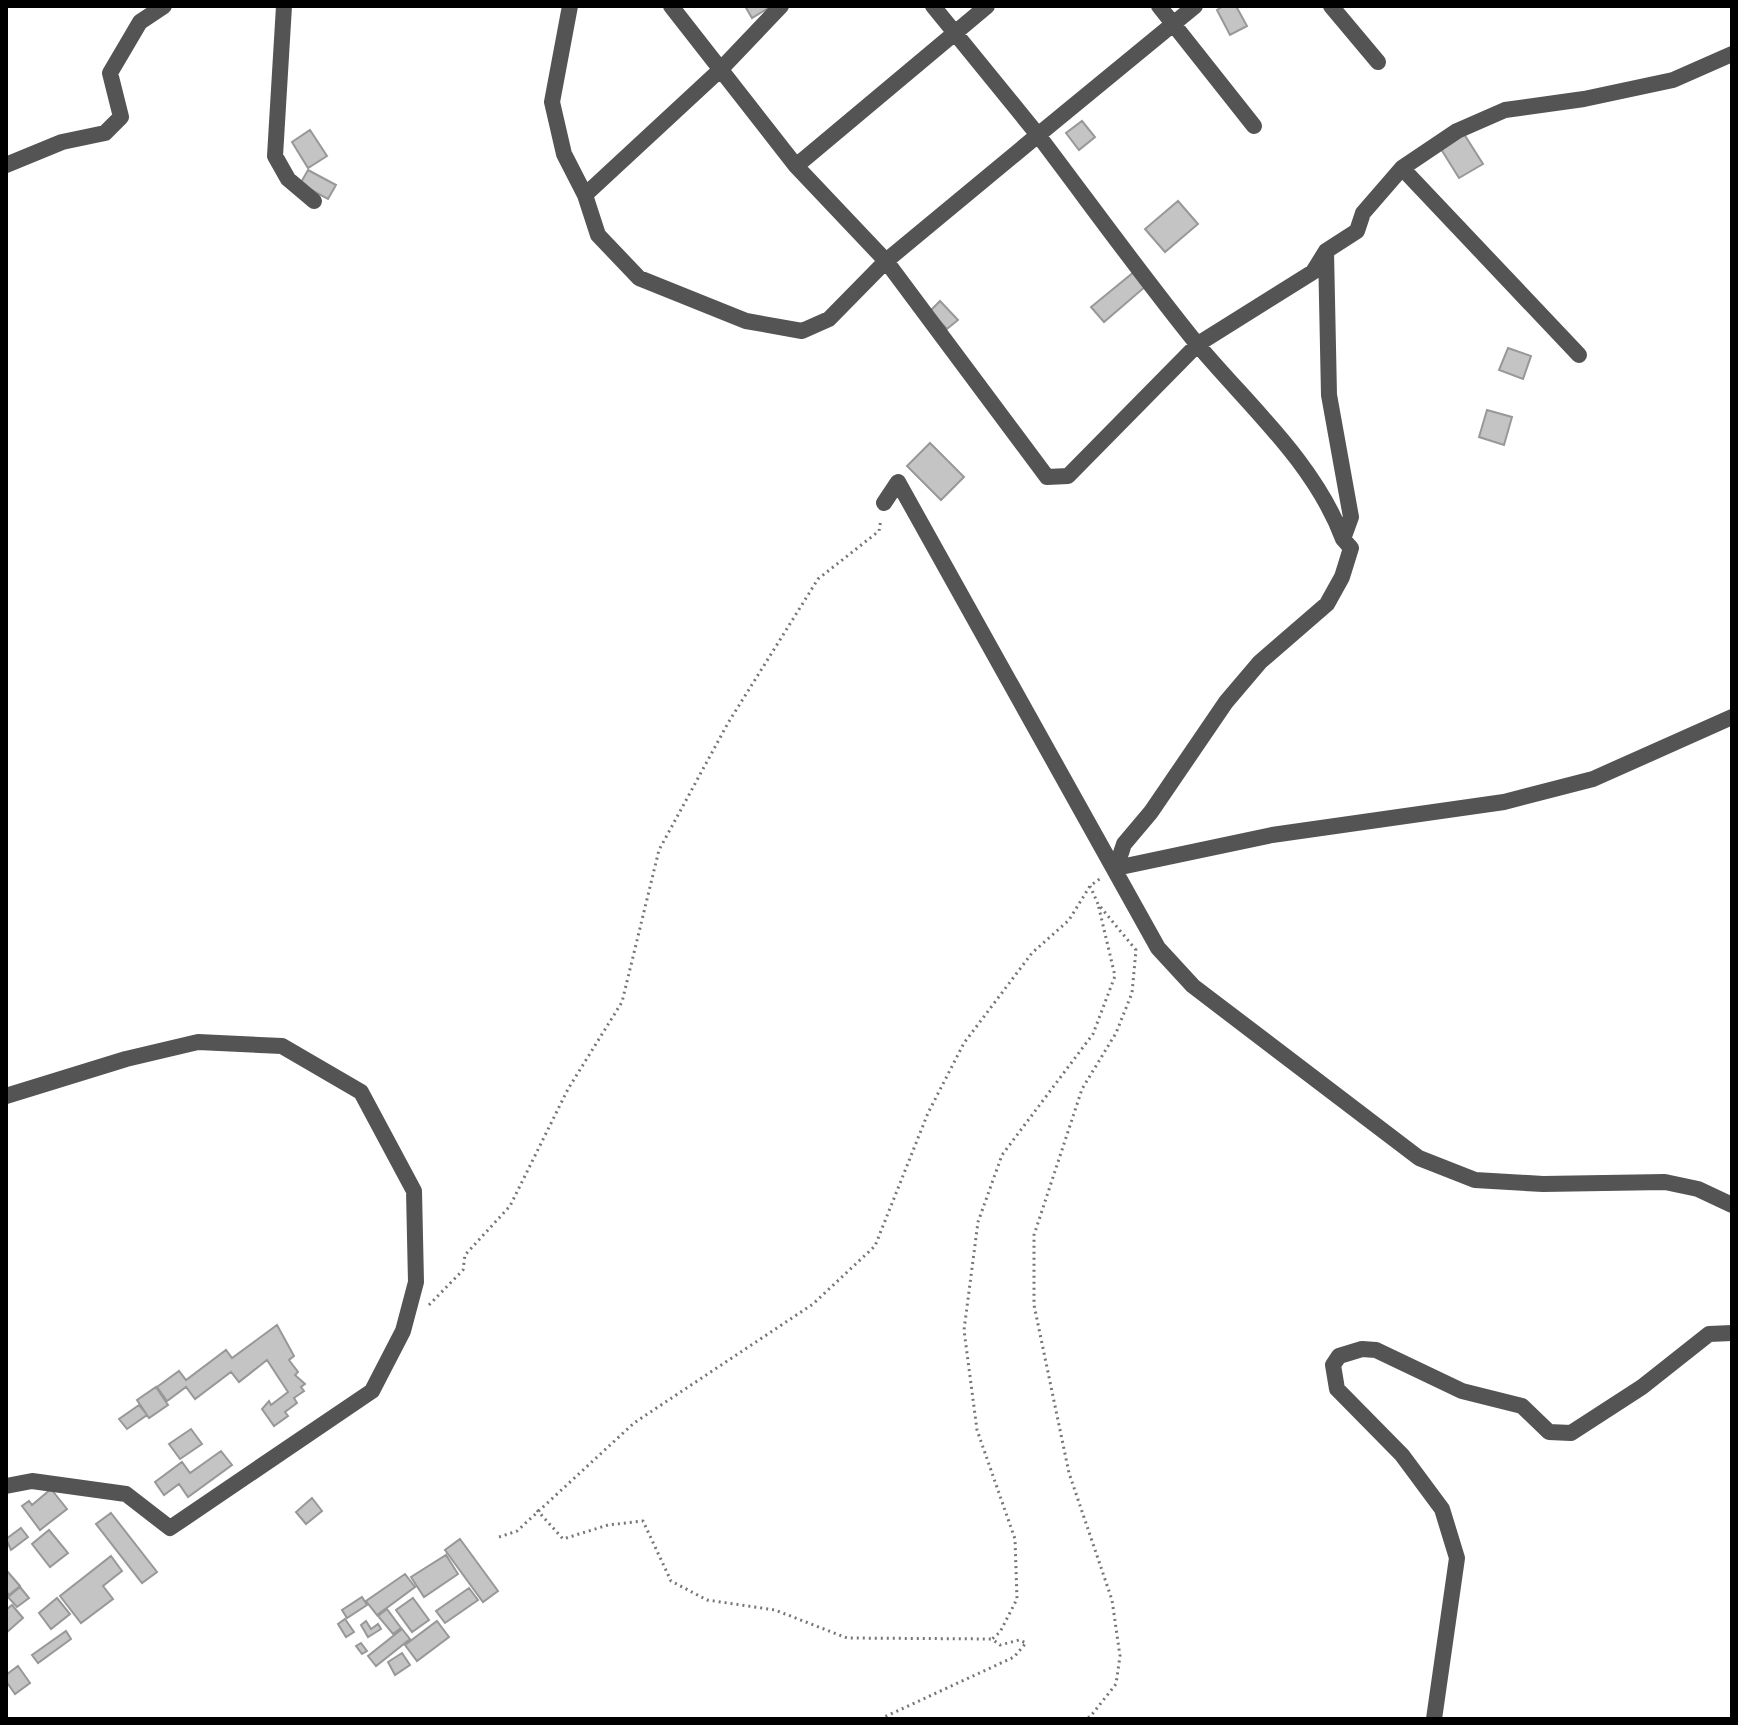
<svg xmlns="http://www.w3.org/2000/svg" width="1738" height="1725" font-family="'Roboto Condensed',sans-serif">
  <rect width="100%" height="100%" fill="#fff"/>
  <path fill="#c4c4c4" stroke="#989898" stroke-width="2" d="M745,6H770V7L752,18Z
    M1223,6H1236L1247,26L1230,35L1217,10Z
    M1082,121L1095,137L1079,150L1066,133Z
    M310,130L327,156L308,168L292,142Z
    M1464,134L1483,164L1459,178L1441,149Z
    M308,170L336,185L328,199L300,184Z
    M1178,201L1198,224L1165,252L1145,229Z
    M1134,272L1146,286L1104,322L1091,307Z
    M940,301L958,320L947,329L930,311Z
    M1508,348L1531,356L1523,379L1499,370Z
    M1487,410L1512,417L1504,445L1479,437Z
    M930,443L964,477L941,500L907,466Z
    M277,1325L294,1356L289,1360L298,1372L295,1375L305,1384L301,1387L304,1391L294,1398L297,1403L285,1412L288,1416L274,1426L262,1409L269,1401L271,1405L288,1392L267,1360L239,1382L231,1372L195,1399L186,1387L167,1401L157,1387L179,1371L186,1380L226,1350L232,1358Z
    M156,1387L168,1405L149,1418L137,1400Z
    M139,1405L147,1415L127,1429L119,1419Z
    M191,1429L202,1444L180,1459L169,1444Z
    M221,1451L232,1465L188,1497L179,1484L164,1495L155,1482L182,1462L190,1473Z
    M51,1489L67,1509L40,1530L22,1506L29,1501L32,1505Z
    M312,1498L322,1511L306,1524L296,1512Z
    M111,1513L157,1572L142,1583L96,1524Z
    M21,1528L28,1537L11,1550L6,1539Z
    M49,1530L68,1553L50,1567L32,1544Z
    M460,1539L498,1591L483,1602L445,1550Z
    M446,1555L458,1574L424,1597L411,1577Z
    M111,1556L122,1571L103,1586L113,1599L81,1623L60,1596Z
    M7,1571L20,1586L9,1595L6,1591Z
    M405,1574L415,1587L377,1615L366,1601Z
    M20,1587L29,1598L17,1607L8,1597Z
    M469,1588L478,1600L445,1623L436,1611Z
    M362,1597L367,1605L347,1618L342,1610Z
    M57,1598L70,1614L51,1629L39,1613Z
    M413,1598L429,1620L412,1632L396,1610Z
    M12,1605L23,1618L6,1633V1610Z
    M387,1609L401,1628L393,1634L378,1616Z
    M345,1619L354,1632L346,1637L338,1624Z
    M366,1621L371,1629L378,1624L381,1629L368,1637L361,1625Z
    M437,1621L449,1637L417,1661L405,1645Z
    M402,1629L410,1639L376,1666L368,1656Z
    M66,1631L71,1639L38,1663L32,1655Z
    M361,1643L367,1651L362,1654L356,1646Z
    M402,1653L410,1665L395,1675L388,1662Z
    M18,1666L30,1683L15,1694L6,1681V1675Z"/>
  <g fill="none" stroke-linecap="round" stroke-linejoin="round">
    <path stroke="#767676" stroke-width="3" stroke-dasharray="2 4" stroke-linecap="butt" d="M429,1305L463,1270L465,1255L510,1206L568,1089L622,1002L659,850L728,723L818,579L879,531L881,519
      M537,1510L563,1539L608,1525L643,1521L671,1581L707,1600L775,1610L847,1638L992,1639
      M499,1537L517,1531L634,1423L813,1304L875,1246L928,1113L964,1043L1032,953L1069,920L1090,886L1101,878
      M880,1719L1014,1657L1026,1643L1019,1640L1000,1645L992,1639L1000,1632L1017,1599L1015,1539L977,1430L964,1330L978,1222L1002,1155L1093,1034L1115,976L1098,904
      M1082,1719L1090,1717L1116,1684L1120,1656L1112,1600L1069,1473L1034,1305V1235L1082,1089L1116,1033L1132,993L1136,950L1098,904L1090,886"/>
    <path stroke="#545454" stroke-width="16" d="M284,6L275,156L288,179L314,201
      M570,6L552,102L564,154L585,195L598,235L639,278L746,321L802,331L829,319L886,261L1038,135L933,6
      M671,6L796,166L886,261L1047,477L1068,476L1198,344L1313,272L1326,251L1357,231L1363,213L1402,168L1457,131L1505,110L1584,99L1673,80L1732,54
      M1159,6L1254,126
      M1195,6L1038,135C1091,205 1142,276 1197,344C1248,405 1315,463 1343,539
      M1331,6L1378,62
      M6,165L62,142L105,133L121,117L110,73L140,22L164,6
      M796,166L987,6
      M1402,168L1579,355
      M585,195L721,69L781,6
      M884,503L898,482L1158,948L1193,986L1419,1158L1475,1180L1543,1184L1665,1182L1698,1189L1732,1205
      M1116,868L1124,844L1151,812L1226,702L1260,662L1327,604L1342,577L1351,548L1343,539L1351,517L1329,395L1326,251
      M1116,868L1272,835L1504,802L1593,779L1732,717
      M6,1096L126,1059L198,1042L282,1046L361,1092L414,1191L416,1282L403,1331L372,1391L170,1528L126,1494L32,1481L6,1486
      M1434,1719L1457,1558L1442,1509L1402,1455L1337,1389L1333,1365L1339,1356L1362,1349L1376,1350L1462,1391L1522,1406L1549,1432L1571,1433L1642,1387L1709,1334L1732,1333"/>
  </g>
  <rect width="1738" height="1725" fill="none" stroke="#000000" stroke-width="16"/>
</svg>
